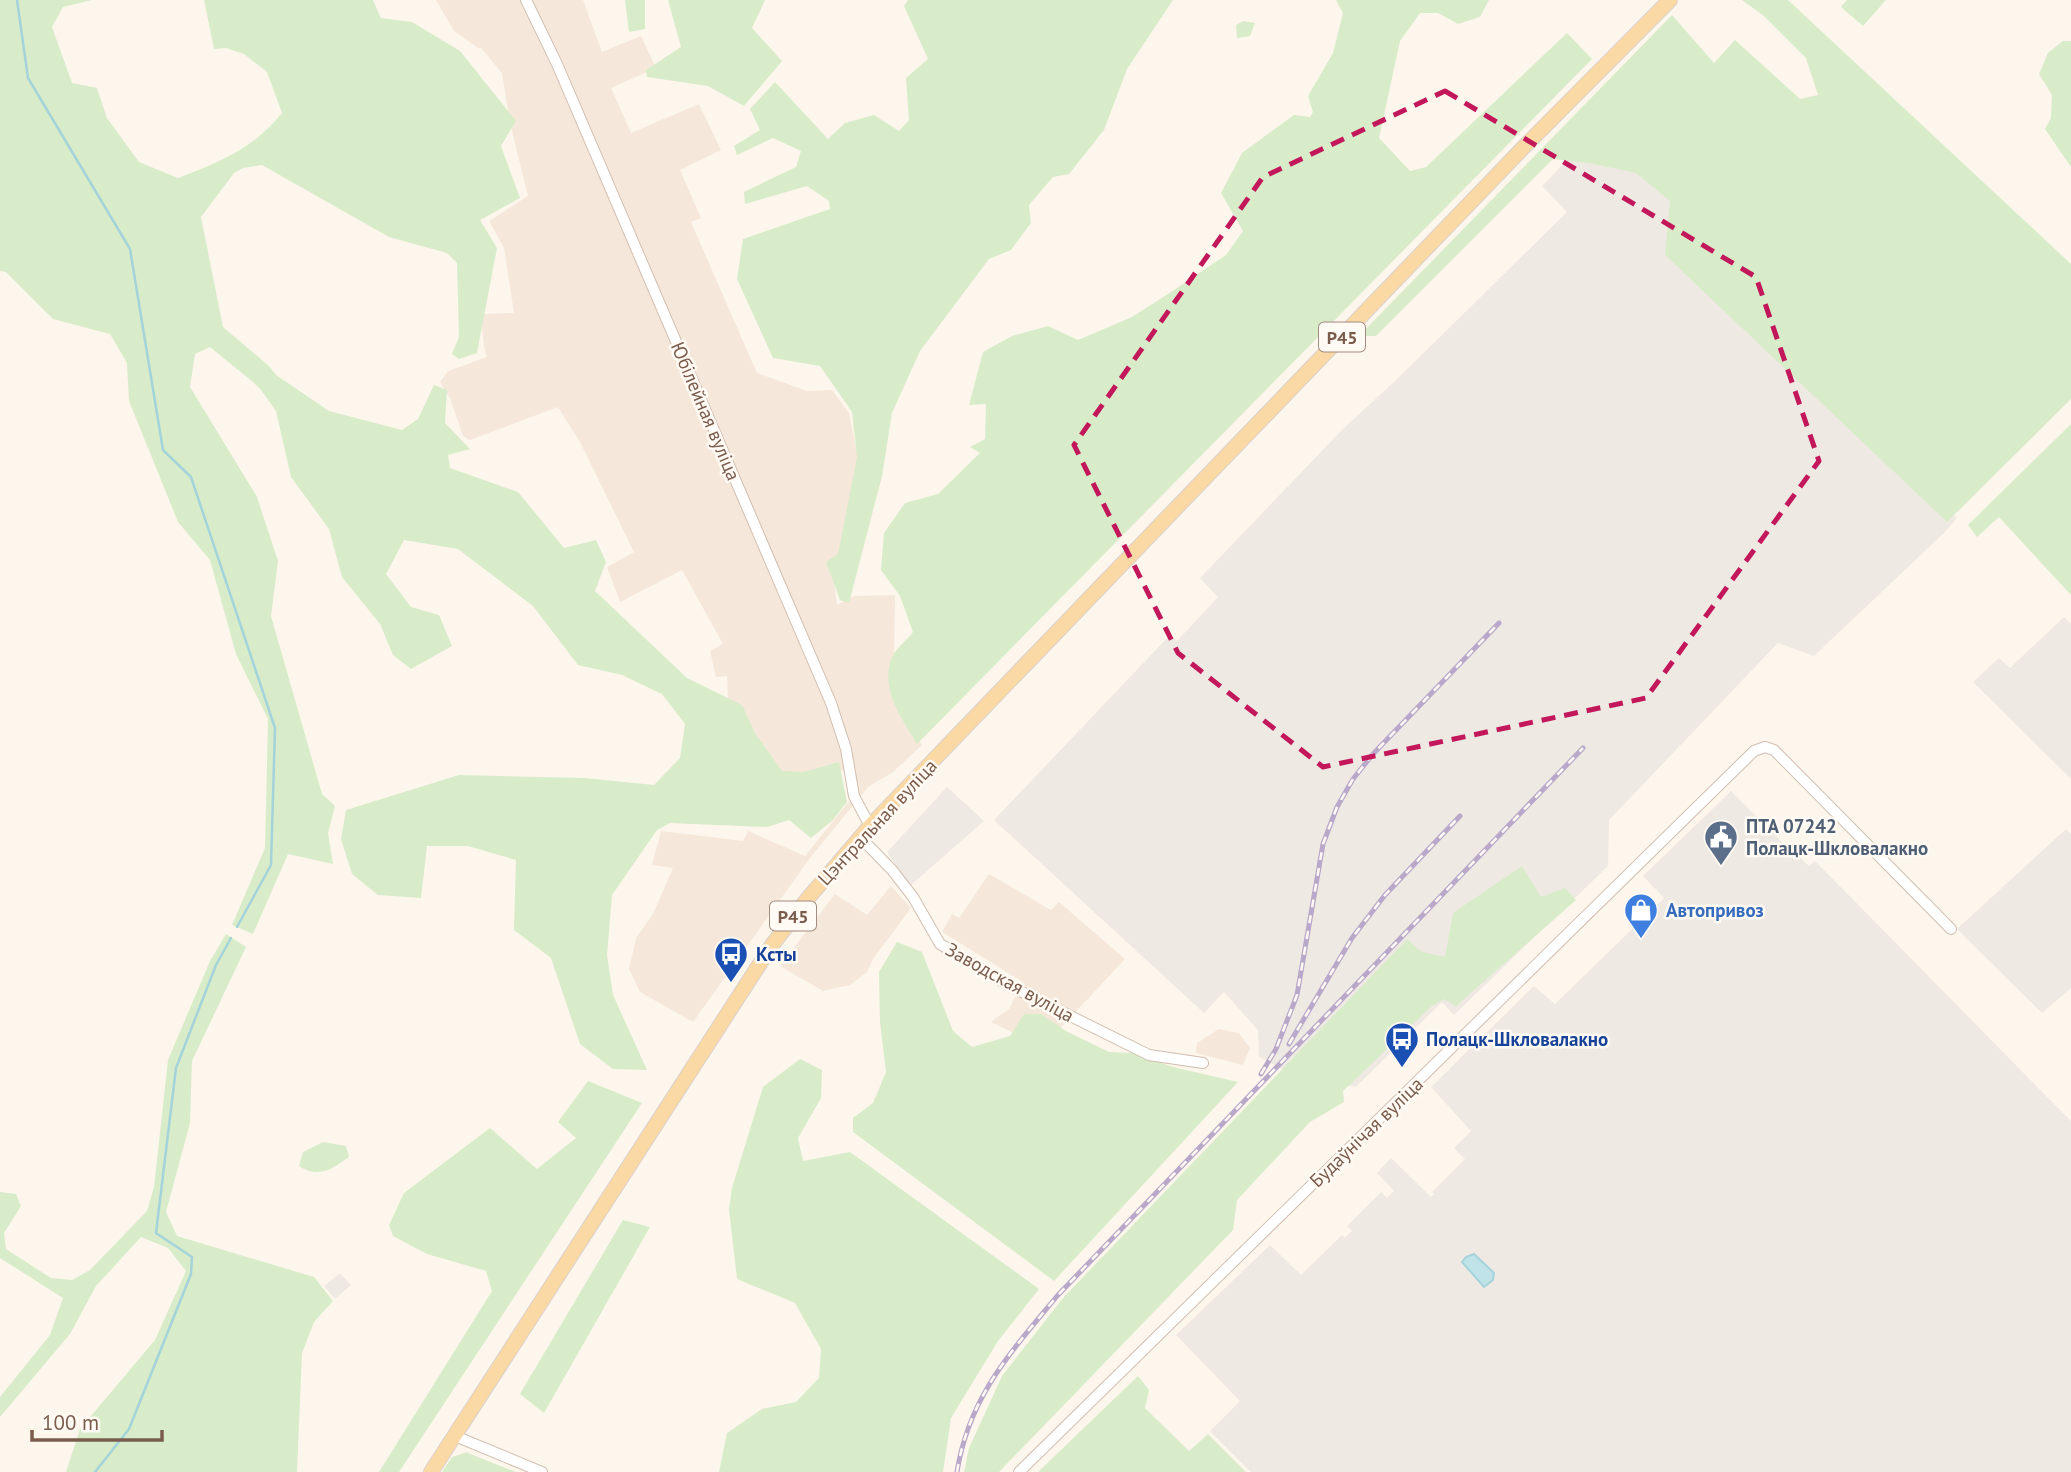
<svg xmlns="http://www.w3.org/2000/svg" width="2071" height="1472" font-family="'PT Sans',sans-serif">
  <rect width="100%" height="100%" fill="#fdf6ec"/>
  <path fill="#f5e8da" d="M436,0H583L602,52L641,36L656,68L611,88L631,133L699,104L721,150L680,170L701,218L691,222L757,373L807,391L832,390L849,413L859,463L842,556L832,563L837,605L854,596L895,595L894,666L898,705L922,745L893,772L868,787L810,858L693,1022L640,992L629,969L636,938L653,914L673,868L652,865L661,831L743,841L748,831L805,856L850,800L846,770L781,776L728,702L727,676L716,677L710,651L723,644L682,570L620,602L607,567L634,552L580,442L558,407L470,440L463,436L450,398L440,382L448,371L487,357L484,347L481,314L514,313L504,248L489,221L528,196L510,123L502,73L481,48H478L454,31Z
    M989,874L1051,910L1059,902L1125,959L1043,1047L991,1022L1009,1009L1023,982L942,932L952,914L959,918Z
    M891,886L911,908L873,959L867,972L850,985L823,991L780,966L835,894L867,915Z
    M1219,1029L1239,1033L1250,1048L1243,1065L1196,1053L1197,1043Z"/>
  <path fill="#efe9e4" d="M1635,90L1728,177L1675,253L1957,518L1945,532L1814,656L1778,643L1609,820L1608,866L1454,1015L1442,1002L1356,1087L1292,1074L1259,1057L1258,1030L1224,992L1204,1013L994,820L1170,635L1177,641L1218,597L1200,578L1343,429L1395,381L1567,212L1542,186Z
    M2064,617L2071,624V779L1973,682L1999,658L2010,668Z
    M947,787L984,821L910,886L887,852Z
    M1731,791L1789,849L1791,848L1809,866L1815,861L2071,1121V1472H1251L1210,1431L1240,1401L1176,1335L1270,1245L1301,1275L1342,1235L1345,1238L1352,1231L1347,1226L1381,1192L1387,1198L1394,1191L1377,1173L1391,1158L1431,1197L1434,1194L1432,1192L1465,1159L1454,1148L1471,1131L1431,1087L1534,986L1555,1004L1664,898L1643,876Z
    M2066,829L2071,834V988L2042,1013L1957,929Z
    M340,1273L351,1285L335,1299L324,1286Z"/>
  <path fill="#d8ecc9" d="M0,0H92L63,7L52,27L72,83L97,88L107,118L139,162L178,178C220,162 253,149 282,113L267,72L244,54L226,48L214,49L204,0H373L381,18L412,22L460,51L516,121L501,146L520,198L480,220L497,248L477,353L459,359L452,354L459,337L457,263L447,253L389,237L262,165L243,168L234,173L201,217L223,327L269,366L276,375L329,411L402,430L418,419L434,385L447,390L445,423L470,449L448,455L450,468L518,492L564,548L596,540L606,562L595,591L687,678L742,705L755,733L782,771L804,772L839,762L847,802L832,821L811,838L789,820L767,827L670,823L657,830L612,895L607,955L613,995L647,1070L613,1069L580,1044L551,958L514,930L516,860L468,846H427L421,898L378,895L352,874L341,839L346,810L459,775L585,778L654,785L680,758L685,724L662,694L622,675L578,665L533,606L458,549L404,540L386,574L411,607L439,615L452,646L411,669L393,655L380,624L342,577L329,529L291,477L276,411L261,390L253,382L210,347L195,354L190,387L257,497L278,561L271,616L322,794L335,806L328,833L333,864L288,854L253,934L232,925L265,848L268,719L236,654L210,560L178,522L129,401L127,363L110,334L53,319L6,272L0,271Z
    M625,0H645V29L629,32Z
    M668,0H765L752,28L782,61L744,106L708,86L647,77L646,70L681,47Z
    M908,0H1173L1127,69L1104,130L1069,174L1053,177L1029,205L1031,223L1011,250L989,259L920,351L892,413L882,476L849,603L840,600L826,562L838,554L857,457L852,412L820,366L773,358L737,279L743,239L830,209L829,201L807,186L745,204L744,192L796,167L801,151L773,138L737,155L734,146L760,130L750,109L775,82L828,139L845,123L874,115L899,131L909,120L906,78L928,59L904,6Z
    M1336,0H1489L1480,17L1458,24L1438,13H1420L1400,41L1379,138L1410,171L1426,167L1567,33L1592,59L917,744C902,718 879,689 892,657C896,648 907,640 913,632L900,596L881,570L884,533L905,503L938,494L980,453L970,447L985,439L986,404L969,405L983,352L1012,336L1048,326L1078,340L1132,317L1174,290L1226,255L1243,231L1221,193L1242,153L1294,115L1310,117L1313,112L1308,96L1333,53L1343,13Z
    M1742,0H1788L2071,264V399L1947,522L1665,255L1670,201L1636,173L1589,163L1553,159L1376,336H1359L1672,15L1714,63L1735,40L1800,99L1818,95L1806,58L1764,16Z
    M1847,0H1886L1863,26L1841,7Z
    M1243,21L1255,23L1250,36L1237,38L1236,25Z
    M2063,41H2071V167L2045,129L2051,118L2052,95L2039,74L2048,53Z
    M2071,424V595L1999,517L1977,537L1968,525Z
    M1522,866L1541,897L1565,888L1576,900L1456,1006L1444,999L1432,1006L1343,1091L1344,1102L1310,1122L1237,1200L1233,1230L999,1472H964L969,1448L1002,1376L1063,1298L1407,939L1422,952L1445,957L1453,913Z
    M226,934L246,947L192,1061L190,1123L166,1212L177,1236L314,1277L333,1301L314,1322L302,1353L297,1472H66L80,1429L155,1340L186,1271L168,1248L141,1237L96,1286L70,1334L0,1417V1397L50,1335L63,1298L0,1258V1192L16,1194L21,1206L4,1233L6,1249L51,1278L72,1280L90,1270L147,1211L154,1187L168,1060L210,961Z
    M897,942L922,952L953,1031L972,1047L1010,1036L1024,1014H1041L1066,1031L1109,1052L1132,1053L1173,1067L1238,1082L1054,1281L853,1132V1118L873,1103L886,1072L880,1022L879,972Z
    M800,1059L822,1070L821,1098L798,1138L803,1161L850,1152L1039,1289L998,1341L951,1418L943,1472H719L727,1433L762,1409L796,1402L819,1378L821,1349L795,1303L737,1279L729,1209L732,1188L763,1087Z
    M588,1081L642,1103L399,1472H379L492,1291L486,1271L427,1254L393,1236L389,1225L404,1193L490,1128L537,1169L576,1138L558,1122Z
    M323,1142L346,1146L349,1157C332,1169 319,1179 299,1166L303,1152Z
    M623,1220L650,1227L544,1413L520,1394Z
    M1138,1376L1149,1390L1145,1408L1189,1451L1208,1434L1246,1472H1038Z
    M468,1452V1453L516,1472H442L452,1457Z"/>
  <path fill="#bfe3e8" stroke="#a5d3da" stroke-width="2" d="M1474,1254L1494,1273L1493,1280L1484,1287L1462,1262L1466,1257Z"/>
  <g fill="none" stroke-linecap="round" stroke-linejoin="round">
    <path stroke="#a5d3da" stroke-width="2.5" d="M17,0L28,78L130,249L163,450L191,477L275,728L271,865L237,927
      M95,1472L129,1429L191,1274L192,1257L156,1233L176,1068L216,965L231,938"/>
    <g stroke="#d1beb0" stroke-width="12">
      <path id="minor" d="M526,0L557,64L831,703L846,749L854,796L870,826
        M861,838L892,870L913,897L940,944L1008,985L1149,1055L1203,1063
        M455,1436L542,1472
        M1019,1472L1754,751L1765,747L1774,750L1951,929"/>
    </g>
    <g stroke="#dad1cd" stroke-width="16">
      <path id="major" d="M431,1472L772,945L809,897L870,826L1521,150L1670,0"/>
    </g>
    <use href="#minor" stroke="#fff" stroke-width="10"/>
    <use href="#major" stroke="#fbd9a5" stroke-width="14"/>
    <g stroke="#b9a8c9" stroke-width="5">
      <path id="rail" d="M1289,1044L1352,938L1385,895L1460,816
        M1261,1074L1276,1049L1297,995L1323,844L1337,807L1353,779L1373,754L1499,623
        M957,1472C969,1396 1011,1352 1058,1295L1583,748"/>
    </g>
    <use href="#rail" stroke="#fffaf3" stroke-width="2.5" stroke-dasharray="8" stroke-linecap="butt"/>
  </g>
  <path fill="none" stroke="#c2185b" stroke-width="5" stroke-dasharray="14 9" stroke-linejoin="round" d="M1445,91L1756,277L1819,461L1646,698L1323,767L1178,653L1074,445L1263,177Z"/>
  <defs>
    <g id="civic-pin" transform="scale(1.75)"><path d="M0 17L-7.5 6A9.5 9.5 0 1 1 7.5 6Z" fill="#5c6f8a" stroke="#fffaf3"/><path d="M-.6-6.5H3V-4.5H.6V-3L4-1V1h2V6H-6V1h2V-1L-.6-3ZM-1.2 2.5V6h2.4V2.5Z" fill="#fff"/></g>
    <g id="shop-pin" transform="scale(1.75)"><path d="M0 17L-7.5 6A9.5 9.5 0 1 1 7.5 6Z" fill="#3f7fe0" stroke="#fffaf3"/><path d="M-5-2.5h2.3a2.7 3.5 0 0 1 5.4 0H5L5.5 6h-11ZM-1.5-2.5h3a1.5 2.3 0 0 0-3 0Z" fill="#fff"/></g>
    <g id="bus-pin" transform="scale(1.75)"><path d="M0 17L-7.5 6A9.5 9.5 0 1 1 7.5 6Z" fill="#1a4fb4" stroke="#fffaf3"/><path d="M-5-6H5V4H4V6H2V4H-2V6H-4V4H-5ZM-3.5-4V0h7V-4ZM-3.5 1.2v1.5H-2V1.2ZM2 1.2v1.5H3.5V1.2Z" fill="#fff"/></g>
  </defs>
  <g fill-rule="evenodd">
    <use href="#civic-pin" x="1721" y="837"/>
    <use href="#shop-pin" x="1641" y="910"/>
    <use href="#bus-pin" x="731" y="954"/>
    <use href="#bus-pin" x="1402" y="1039"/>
  </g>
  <g text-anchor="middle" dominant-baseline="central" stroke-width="5" stroke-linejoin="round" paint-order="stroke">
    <g fill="#fffaf3" stroke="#a28b7f" stroke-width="2">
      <rect x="1319" y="322.5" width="46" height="29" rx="5"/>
      <rect x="770" y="901.5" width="46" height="29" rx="5"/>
    </g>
    <g font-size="18" font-weight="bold" fill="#7a5c4d">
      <text x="1342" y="337">Р45</text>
      <text x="793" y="916">Р45</text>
    </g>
    <g font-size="19" fill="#7a5c4d" stroke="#fffaf3">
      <text transform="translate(706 411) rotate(67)">Юбілейная вуліца</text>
      <text transform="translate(877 822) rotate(-47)">Цэнтральная вуліца</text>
      <text transform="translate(1010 982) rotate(29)">Заводская вуліца</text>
      <text transform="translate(1366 1132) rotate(-44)">Будаўнічая вуліца</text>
    </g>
    <g font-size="19" font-weight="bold" fill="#4e5e75" stroke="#fffaf3" text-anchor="start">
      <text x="1746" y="826">ПТА 07242<tspan x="1746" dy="22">Полацк-Шкловалакно</tspan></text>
    </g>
    <g font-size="19" font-weight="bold" fill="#366cbe" stroke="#fffaf3" text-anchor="start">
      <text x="1666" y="910">Автопривоз</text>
    </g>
    <g font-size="19" font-weight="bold" fill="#164399" stroke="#fffaf3" text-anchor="start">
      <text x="756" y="954">Ксты</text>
      <text x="1426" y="1039">Полацк-Шкловалакно</text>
    </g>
  </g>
  <path d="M32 1430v10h130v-10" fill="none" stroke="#7a5c4d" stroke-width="3.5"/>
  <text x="42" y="1430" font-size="21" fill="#7a5c4d" stroke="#fffaf3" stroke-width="5" paint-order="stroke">100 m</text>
</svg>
